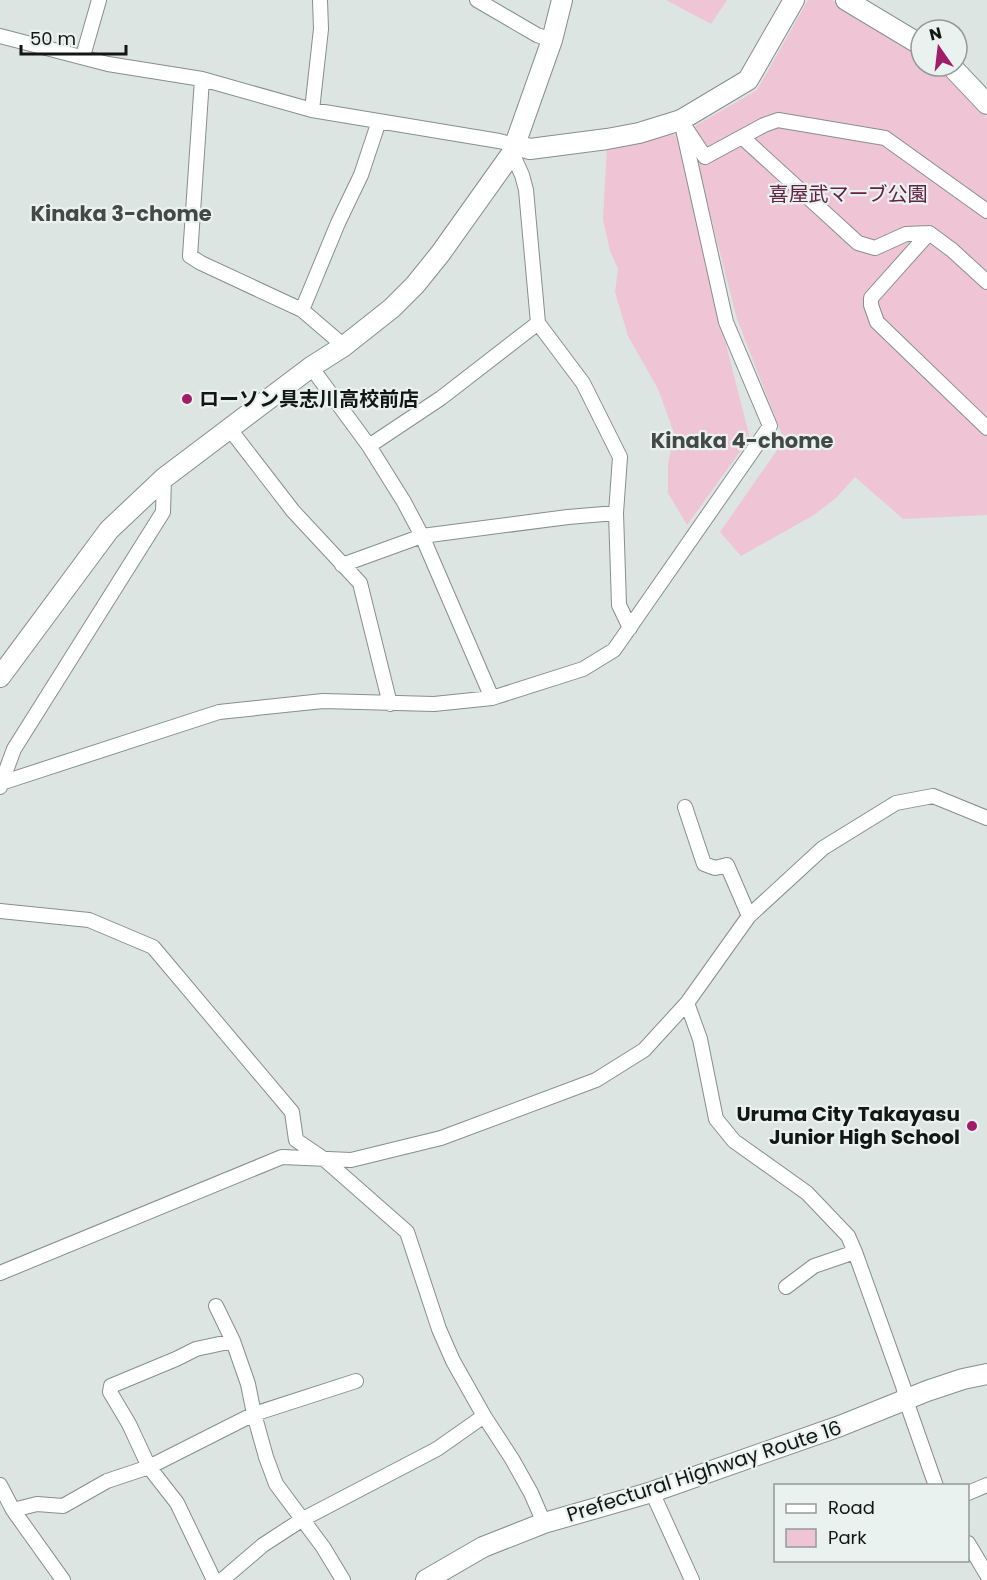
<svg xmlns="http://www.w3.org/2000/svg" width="987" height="1580" font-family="Poppins,'Noto Sans JP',sans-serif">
  <rect width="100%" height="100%" fill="#dce5e2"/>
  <path fill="#efc5d6" d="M666,0H727L711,24Z
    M808,0H832L843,5L921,56V66H936L939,67L987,118V515L903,519L855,477L836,498L814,515L741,556L720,532L784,440L737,319L694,151L690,129L757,90Z
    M679,134L721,325L750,438L687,525L668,493V465L674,433L658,389L628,336L615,292L618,269L610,251L603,220L607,144Z"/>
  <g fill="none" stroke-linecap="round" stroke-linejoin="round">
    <g stroke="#878f8c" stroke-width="16">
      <path id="street" d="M477,0L537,35L552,40
        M0,36L108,64L202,79L312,110L499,141L515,145
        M83,56L99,0
        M202,79L190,256L201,263L302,310L344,346
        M312,110L321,29L320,0
        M685,127L705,157L764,125L778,120L885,138L987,211
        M742,137L858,243L875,248L906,234L929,233L952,250L987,282
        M512,153L522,175L526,190L538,323L583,383L620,457L616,513L619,605L630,628
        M929,233L871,298V305L877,322L987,428
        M302,310L338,223L361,175L379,121
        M311,367L369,446L404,502L422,536L492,698
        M229,428L293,511L360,583L390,704
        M369,446L441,398L538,323
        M342,565L422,536L568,517L616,513
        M1,783L219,712L323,701L434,704L492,698L583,669L614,650L770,426L726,322L681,120
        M0,787L14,749L163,512L164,478
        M685,807L704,864L715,868L727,865L749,916
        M0,911L89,920L153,947L292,1112L296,1140L324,1159L407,1232L439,1329L453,1361L484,1416L512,1459L531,1493L544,1523
        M687,1003L700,1039L716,1119L734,1141L807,1193L848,1236L855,1252L903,1386L909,1409L936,1486
        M0,1273L282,1157L351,1160L441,1138L596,1080L644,1050L687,1003L749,916L823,848L896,803L933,796L987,818
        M786,1287L814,1266L855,1252
        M216,1306L233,1341L248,1384L254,1414L266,1457L276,1484L323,1547L343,1580
        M0,1485L13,1510L63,1580
        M652,1492L692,1580
        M968,1493L987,1485
        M13,1510L37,1504L63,1506L107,1481L149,1467L254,1414L356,1381
        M968,1543L987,1575
        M214,1580L177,1503L149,1467L129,1424L110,1392L111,1386L176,1359L196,1349L233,1341
        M222,1580L263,1545L303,1519L437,1449L484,1416"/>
    </g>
    <g stroke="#878f8c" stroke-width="22">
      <path id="secondary" d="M846,0L921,45
        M951,66L987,104
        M515,145L530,149L607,139L639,133L681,120L748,80L794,0
        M0,677L109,530L164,478L311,367L344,346L392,308L415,285L440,254L512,153L552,40L562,0
        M426,1580L483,1547L544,1523L652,1492L840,1426L927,1391L963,1379L987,1374"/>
    </g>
    <use href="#street" stroke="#fff" stroke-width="14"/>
    <use href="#secondary" stroke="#fff" stroke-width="20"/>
  </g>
  <g fill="#a11c69" stroke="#e9f2ef" stroke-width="2">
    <circle cx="187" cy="399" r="6"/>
    <circle cx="972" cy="1126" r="6"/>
  </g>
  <g text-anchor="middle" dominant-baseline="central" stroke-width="4.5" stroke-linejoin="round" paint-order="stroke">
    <g font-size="20" fill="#632143" stroke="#e9f2ef">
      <text x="848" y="194">喜屋武マーブ公園</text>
    </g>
    <g font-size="20" font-weight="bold" fill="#131615" stroke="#e9f2ef" text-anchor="start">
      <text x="199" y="399">ローソン具志川高校前店</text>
      <text x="960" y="1114" text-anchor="end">Uruma City Takayasu<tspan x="960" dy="23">Junior High School</tspan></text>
    </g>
    <g font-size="20" fill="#131615" stroke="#e9f2ef">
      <text transform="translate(704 1471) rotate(-18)">Prefectural Highway Route 16</text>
    </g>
    <g font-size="21" font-weight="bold" fill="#434947" stroke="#e9f2ef">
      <text x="121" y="213">Kinaka 3-chome</text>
      <text x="742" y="440">Kinaka 4-chome</text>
    </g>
  </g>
  <rect x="774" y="1484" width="195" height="78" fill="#e9f2ef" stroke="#939a98" stroke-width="1.5"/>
  <rect x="786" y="1504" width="30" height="9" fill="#ffffff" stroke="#939a98" stroke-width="1.5"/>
  <text x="828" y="1514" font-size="18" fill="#131615">Road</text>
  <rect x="786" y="1529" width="30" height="18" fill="#efc5d6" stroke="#939a98" stroke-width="1.5"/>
  <text x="828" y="1544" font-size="18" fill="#131615">Park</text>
  <g transform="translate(939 48) rotate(346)"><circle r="28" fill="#e9f2ef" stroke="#939a98" stroke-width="1.5"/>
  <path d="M0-4.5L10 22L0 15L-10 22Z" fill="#a11c69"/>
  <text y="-9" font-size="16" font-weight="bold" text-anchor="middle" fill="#131615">N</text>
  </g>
  <path d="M21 45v9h105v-9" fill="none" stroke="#131615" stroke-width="3"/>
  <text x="30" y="45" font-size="18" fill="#131615" stroke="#e9f2ef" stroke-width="4.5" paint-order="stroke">50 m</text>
</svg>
